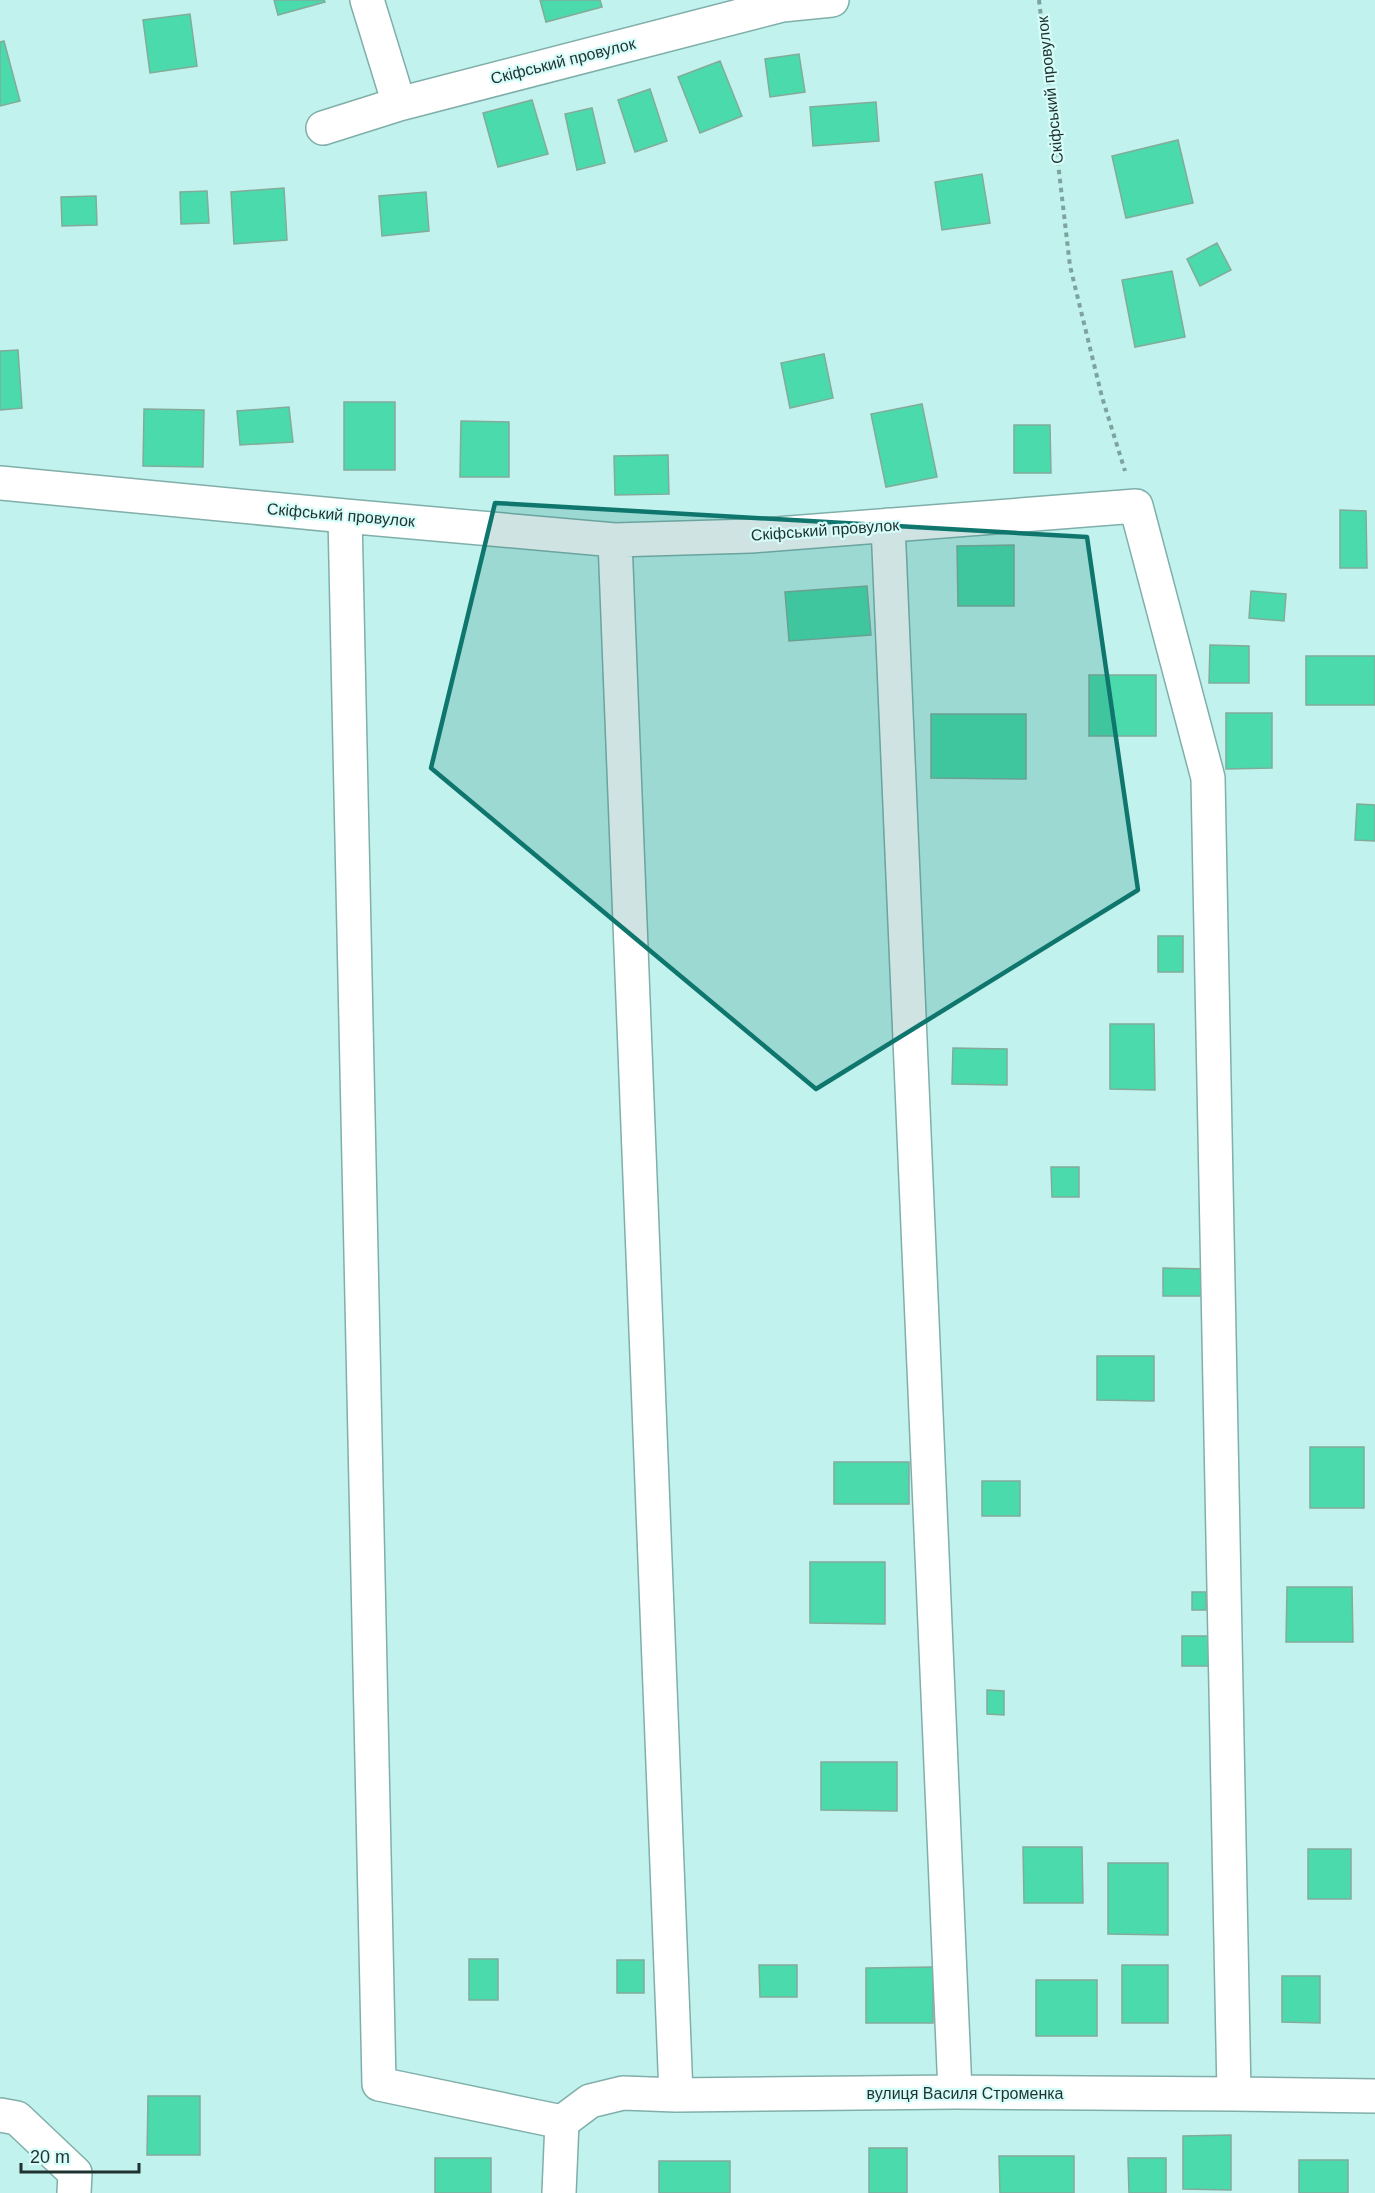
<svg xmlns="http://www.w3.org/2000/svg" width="1375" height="2193" font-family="Helvetica,sans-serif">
  <rect width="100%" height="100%" fill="#c1f2ed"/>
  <path fill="#4bdaac" stroke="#82ab9a" stroke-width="1.5" d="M274,0H324L325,2L278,15Z
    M540,0H600L602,7L546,22Z
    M190,14L197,66L150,73L143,20Z
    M4,41L20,101L0,106V42Z
    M799,54L805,92L770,97L765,59Z
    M720,61L742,116L700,133L678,77Z
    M650,89L667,141L635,152L618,100Z
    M532,100L548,154L498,167L483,113Z
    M876,102L879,141L813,146L810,107Z
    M592,108L605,163L577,170L565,114Z
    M1178,140L1193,203L1126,218L1112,156Z
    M982,174L990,223L942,230L935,182Z
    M284,188L287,240L234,244L231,192Z
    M207,191L209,223L181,224L180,192Z
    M426,192L429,231L382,236L379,196Z
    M96,196L97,225L62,226L61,197Z
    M1217,243L1231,270L1200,286L1187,259Z
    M1172,271L1185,337L1135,347L1122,280Z
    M18,350L22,408L0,410V351Z
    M824,354L833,398L790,408L781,363Z
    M344,402H395V470H344Z
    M922,404L937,477L886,487L871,414Z
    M289,407L293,442L240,445L237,411Z
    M144,409L204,410L203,467L143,466Z
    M461,421L509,422V477H460Z
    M1014,425H1050L1051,473H1014Z
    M668,455L669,494L615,495L614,456Z
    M1340,510L1366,511L1367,568H1340Z
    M1014,545V606H958L957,546Z
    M867,586L871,635L789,641L785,592Z
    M1251,591L1286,594L1284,621L1249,618Z
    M1210,645L1249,646V683H1209Z
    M1306,656H1375V705H1306Z
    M1089,675H1156V736H1089Z
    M1226,713H1272V768L1226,769Z
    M931,714H1026V779L931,778Z
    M1357,804L1375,805V841L1355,840Z
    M1158,936H1183V972H1158Z
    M1110,1024H1154L1155,1090L1110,1089Z
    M953,1048L1007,1049V1085L952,1084Z
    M1051,1167H1079V1197H1052Z
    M1163,1268L1205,1269V1296H1163Z
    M1097,1356H1154V1401L1097,1400Z
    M1310,1447H1364V1508H1310Z
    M834,1462H909V1504H834Z
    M982,1481H1020V1516H982Z
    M810,1562H885V1624L810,1623Z
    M1287,1587H1352L1353,1642H1286Z
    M1192,1592H1206V1610H1192Z
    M1182,1636H1213V1666H1182Z
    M987,1690L1004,1691V1715L987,1714Z
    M821,1762H897V1811L821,1810Z
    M1023,1847H1082L1083,1903H1024Z
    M1308,1849H1351V1899H1308Z
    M1108,1863H1168V1935L1108,1934Z
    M469,1959H498V2000H469Z
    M617,1960H644V1993H617Z
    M759,1965H797V1997H760Z
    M1122,1965H1168V2023H1122Z
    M933,1967V2023H866V1968Z
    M1282,1976H1320V2023L1282,2022Z
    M1036,1980H1097V2036H1036Z
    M148,2096H200V2155H147Z
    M1231,2135V2190L1183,2189V2136Z
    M869,2148H907V2193H869Z
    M999,2156H1074V2193H1000Z
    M435,2158H491V2193H435Z
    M1128,2158H1166V2193H1129Z
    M1299,2160H1348V2193H1299Z
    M659,2161H730V2193H659Z"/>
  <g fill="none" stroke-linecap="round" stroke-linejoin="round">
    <g stroke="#80afaa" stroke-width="36">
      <path id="minor" d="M367,0L399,104
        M323,128L399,104L782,5L832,0
        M0,483L345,516L615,540L751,536L1136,506L1208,778L1234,2094
        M345,516L379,2084L562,2122
        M888,525L955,2092
        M615,540L676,2095
        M0,2115L17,2118L75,2173L74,2193
        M562,2122L590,2101L623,2093L676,2095L955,2092L1234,2094L1375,2096
        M559,2193L562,2122"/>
    </g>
    <path stroke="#7ea39f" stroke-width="4" stroke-dasharray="4.5 4.5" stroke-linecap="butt" d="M1039,0L1070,266L1102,397L1125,471"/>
    <use href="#minor" stroke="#fff" stroke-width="33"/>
  </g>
  <path fill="#0f766e" fill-opacity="0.2" stroke="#0f766e" stroke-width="4.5" stroke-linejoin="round" d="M495,503L1087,537L1138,890L816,1089L431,768Z"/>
  <g text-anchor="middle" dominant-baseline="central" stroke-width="4.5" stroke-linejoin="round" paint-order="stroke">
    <g font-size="16" fill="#1f3230" stroke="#d6fdf9">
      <text transform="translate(563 61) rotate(-14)">Скіфський провулок</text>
      <text transform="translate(1050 90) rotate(-96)">Скіфський провулок</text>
      <text transform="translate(341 515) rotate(5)">Скіфський провулок</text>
      <text transform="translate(825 530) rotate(-4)">Скіфський провулок</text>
      <text x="965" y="2093">вулиця Василя Строменка</text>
    </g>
  </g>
  <path d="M21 2163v9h118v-9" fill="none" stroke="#1f3230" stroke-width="3"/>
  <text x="30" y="2163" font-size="18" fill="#1f3230" stroke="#d6fdf9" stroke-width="4.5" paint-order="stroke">20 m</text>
</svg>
